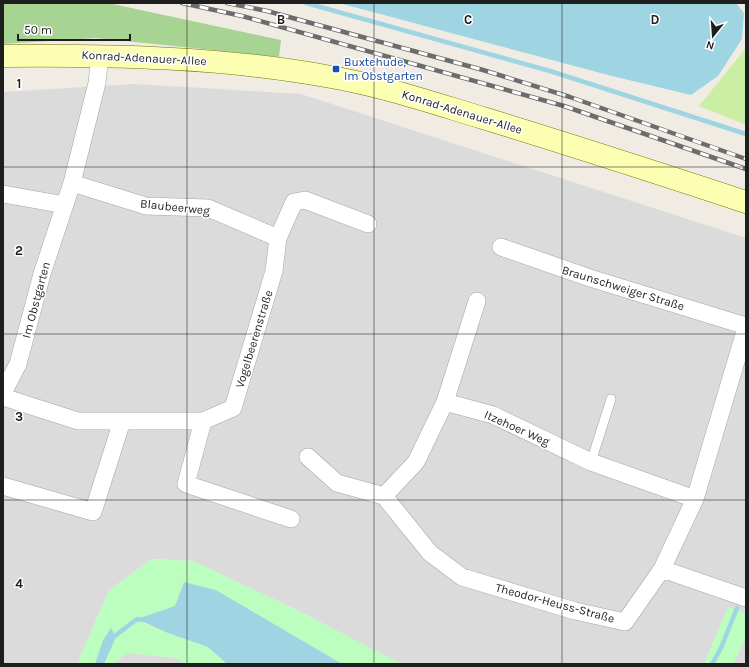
<svg xmlns="http://www.w3.org/2000/svg" width="749" height="667" font-family="Karla,sans-serif">
  <rect width="100%" height="100%" fill="#f0ebe3"/>
  <path fill="#dcdbdb" d="M134,84L301,94L746,238V613L728,607L704,664H401L295,609L193,561L152,559L109,590L77,664H3V92Z
    M746,638V664H733Z
    M127,653L176,658L185,664H113Z"/>
  <path fill="#caefa4" d="M746,48V125L699,106Z"/>
  <path fill="#a7d393" d="M3,3H108L281,40L279,57L96,38L3,44Z"/>
  <path fill="#bbfebf" d="M152,559L193,561L295,609L401,664H342L216,590L184,582L175,606L137,620L168,633L208,647L227,664H185L176,658L127,653L113,664H77L109,590Z
    M728,607L746,613V638L733,664H704Z"/>
  <path fill="#9fd4e2" d="M339,3H736L744,13L742,39L718,76L691,95L608,75Z
    M184,582L216,590L342,664H227L208,647L168,633L137,619L175,606Z
    M111,628L116,637L104,664H95L103,640Z"/>
  <g fill="none" stroke-linecap="round" stroke-linejoin="round">
    <path stroke="#9fd4e2" stroke-width="4.5" d="M306,3L550,71L746,134
      M111,639L137,619L143,620
      M712,664L721,648L737,608"/>
    <g stroke="#a5a5a5" stroke-width="10">
      <path id="lane" d="M591,462L611,399"/>
    </g>
    <g stroke="#a5a5a5" stroke-width="18">
      <path id="street" d="M72,183L146,206L208,208L278,238L294,202L305,200L368,224
        M3,194L65,205
        M501,247L590,278L746,326
        M3,393L18,364L42,274L72,183L97,83L100,55
        M3,397L78,421H203L233,408L274,271L278,238
        M445,402L477,301
        M203,421L186,484L291,519
        M308,457L337,483L384,496L430,553L462,577L575,611L625,622L662,569L695,499L746,328
        M3,486L93,512L122,421
        M384,496L416,462L445,402L493,415L591,462L695,499
        M662,569L746,598"/>
    </g>
    <g stroke="#6e7900" stroke-width="23">
      <path id="secondary" d="M3,56C113,55 223,57 331,77C383,86 433,103 483,118C571,145 658,173 746,202"/>
    </g>
    <use href="#lane" stroke="#fff" stroke-width="9"/>
    <use href="#street" stroke="#fff" stroke-width="17"/>
    <use href="#secondary" stroke="#fcffb1" stroke-width="22"/>
    <g stroke="#6c6c6c" stroke-width="4.5">
      <path id="rail" d="M182,3L242,16L564,106L746,169
        M227,3L267,11L483,70L570,97L746,159"/>
    </g>
    <use href="#rail" stroke="#fff" stroke-width="3" stroke-dasharray="9" stroke-linecap="butt"/>
  </g>
  <path fill="none" stroke="#1e1e1e" stroke-width="1" stroke-opacity="0.55" d="M187,3V664M374,3V664M562,3V664M3,167H746M3,334H746M3,500H746"/>
  <rect fill="#1a4fb4" stroke="#fff" stroke-width="1.5" x="332" y="65" width="8" height="8" rx="2"/>
  <g text-anchor="middle" dominant-baseline="central" stroke-width="3" stroke-linejoin="round" paint-order="stroke">
    <g font-size="12" fill="#1e1e1e" stroke="#fff">
      <text transform="translate(144 58) rotate(3)">Konrad-Adenauer-Allee</text>
      <text transform="translate(462 112) rotate(17)">Konrad-Adenauer-Allee</text>
      <text transform="translate(175 207) rotate(6)">Blaubeerweg</text>
      <text transform="translate(623 288) rotate(17)">Braunschweiger Straße</text>
      <text transform="translate(36 300) rotate(-75)">Im Obstgarten</text>
      <text transform="translate(254 339) rotate(-73)">Vogelbeerenstraße</text>
      <text transform="translate(517 428) rotate(24)">Itzehoer Weg</text>
      <text transform="translate(555 603) rotate(15)">Theodor-Heuss-Straße</text>
    </g>
    <g font-size="12" fill="#164399" stroke="#fff" text-anchor="start">
      <text x="344" y="62">Buxtehude,<tspan x="344" dy="14">Im Obstgarten</tspan></text>
    </g>
  </g>
  <g font-size="13" text-anchor="middle" font-weight="bold" fill="#1e1e1e" stroke="#fff" stroke-width="3" stroke-linejoin="round" paint-order="stroke">
    <text x="281" y="24">B</text>
    <text x="468" y="24">C</text>
    <text x="655" y="24">D</text>
    <text x="19" y="88">1</text>
    <text x="19" y="255">2</text>
    <text x="19" y="421">3</text>
    <text x="19" y="588">4</text>
  </g>
  <rect width="749" height="667" fill="none" stroke="#1e1e1e" stroke-width="8"/>
  <g transform="translate(713 36) rotate(197)" stroke="#ffffff" stroke-width="3" paint-order="stroke">
  <path d="M0-3L7 15L0 10L-7 15Z" fill="#1e1e1e"/>
  <text y="-6" font-size="11" font-weight="bold" text-anchor="middle" fill="#1e1e1e">N</text>
  </g>
  <path d="M18 34v6h112v-6" fill="none" stroke="#1e1e1e" stroke-width="2"/>
  <text x="24" y="34" font-size="12" fill="#1e1e1e" stroke="#ffffff" stroke-width="3" paint-order="stroke">50 m</text>
</svg>
